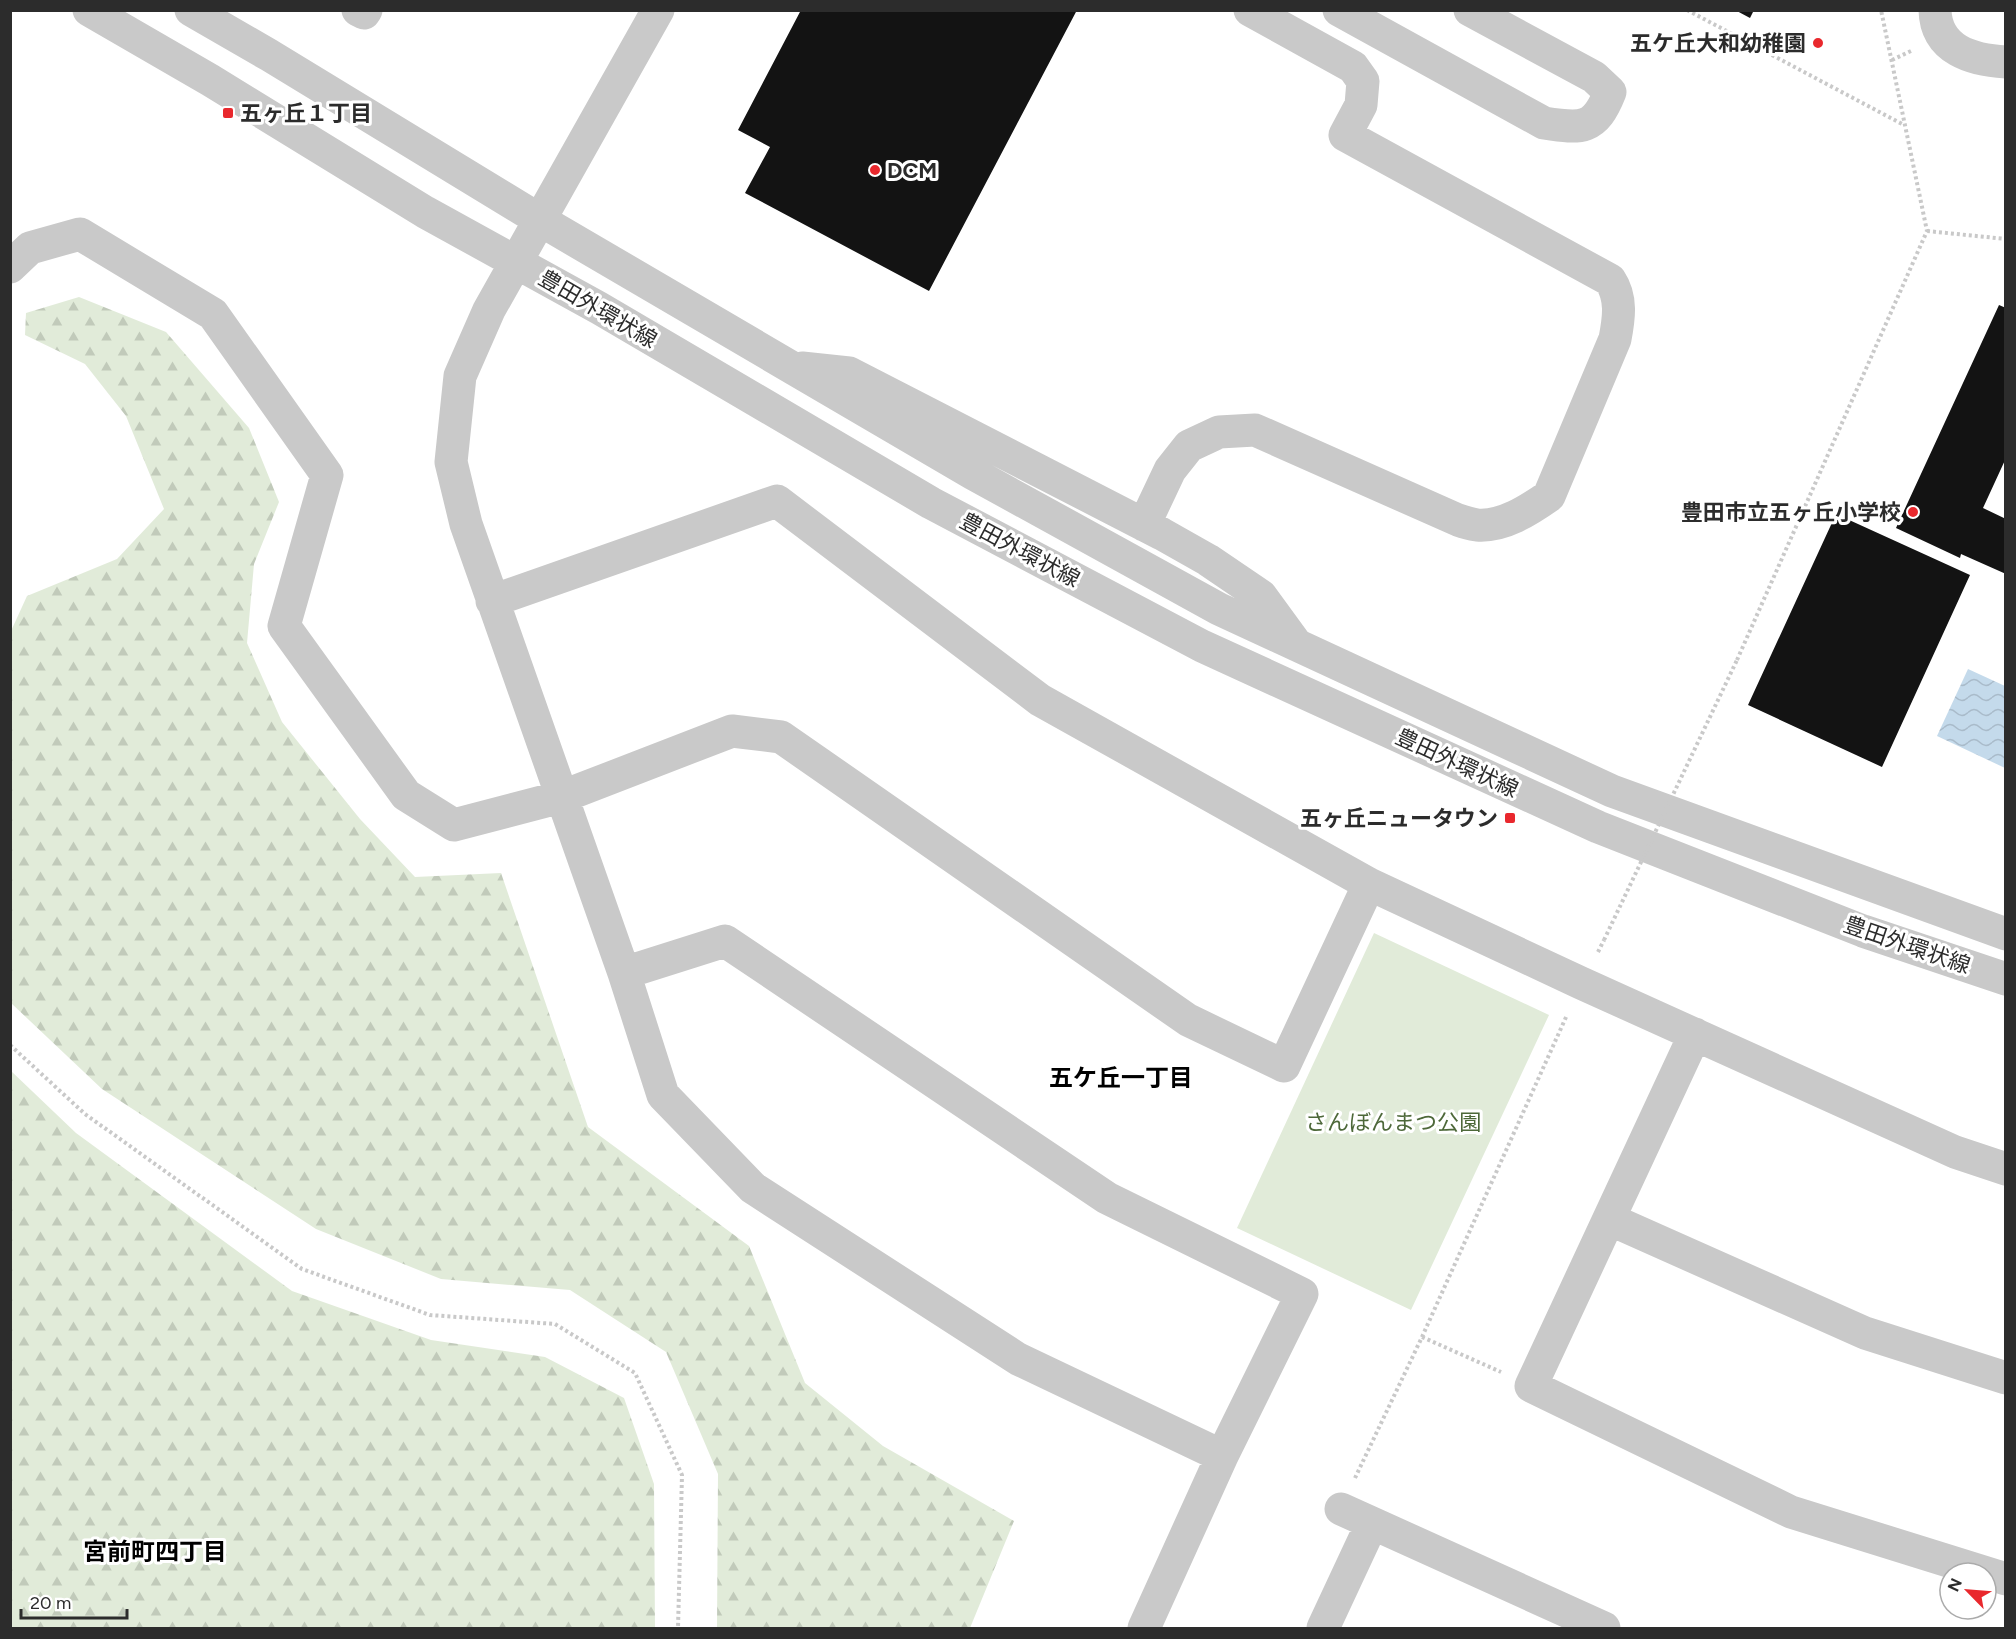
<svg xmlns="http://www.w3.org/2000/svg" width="2016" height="1639" font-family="Figtree,'Noto Sans JP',sans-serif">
  <defs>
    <pattern id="forest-firs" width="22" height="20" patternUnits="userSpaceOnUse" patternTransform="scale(1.5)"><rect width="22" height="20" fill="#e1ebd9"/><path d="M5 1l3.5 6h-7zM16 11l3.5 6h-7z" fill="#c1caba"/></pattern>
    <pattern id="water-waves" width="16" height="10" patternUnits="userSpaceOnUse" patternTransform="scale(1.5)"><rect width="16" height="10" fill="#c4daeb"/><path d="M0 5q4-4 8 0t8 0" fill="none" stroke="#a9bbca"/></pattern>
  </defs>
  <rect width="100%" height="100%" fill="#fff"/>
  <path fill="url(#forest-firs)" d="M79,297L166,332L249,428L279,502L254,564L247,643L282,722L360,819L415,877L501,873L588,1127L749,1246L805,1383L883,1446L1014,1521L970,1628H717L718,1474L666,1352L570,1290L441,1279L316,1229L102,1089L11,1003V631L27,596L117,559L164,509L126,416L85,364L25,335L26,313Z
    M10,1070L76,1133L292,1291L431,1340L545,1357L624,1398L654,1484L655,1628H11Z"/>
  <path fill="#e1ebd9" d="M1374,933L1549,1015L1411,1310L1237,1228Z"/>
  <path fill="url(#water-waves)" d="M1968,669L2005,686V768L1937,736Z"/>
  <path fill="#131313" d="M801,10H1077L929,291L745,193L770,147L738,130Z
    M1735,10H1754L1750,18Z
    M1999,305L2006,308V458L1983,508L2006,519V574L1961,554L1960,558L1896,528Z
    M1836,514L1970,575L1882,767L1748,705Z"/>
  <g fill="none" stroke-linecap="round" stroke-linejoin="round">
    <path stroke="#c9c9c9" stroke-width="4" stroke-dasharray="3 3" stroke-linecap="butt" d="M1687,10L1904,125
      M1892,60L1913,50
      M1927,231L2006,239
      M1737,660L1927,231L1881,10
      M1598,952L1604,940
      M10,1045L85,1114L302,1269L430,1315L555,1324L635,1373L682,1475L678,1628
      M1422,1337L1501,1372
      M1355,1478L1422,1337L1567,1015"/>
    <path stroke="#c9c9c9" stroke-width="33" d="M89,10L210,80L425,212L599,308L931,503L1202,646L1598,827L1863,931L2006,979
      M191,10L269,55L540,220L972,473L1219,609L1612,791L2006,934
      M358,10L364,13L366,10
      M658,10L489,310L460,376L451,462L466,524L624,973L663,1095L753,1188L1018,1359L1222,1456
      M1339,10L1544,123C1582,129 1595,130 1610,92L1594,77L1470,10
      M1935,10C1936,50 1972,60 2006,62
      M10,267L30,248L80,234L213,314L327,475L284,626L406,795L454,825L561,797L732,731L781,737L1188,1020L1284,1066L1369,884
      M802,368L849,373L1162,534L1208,560L1261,596L1296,644
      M1144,525L1170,470L1189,446L1219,432L1255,430L1458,520C1464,522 1471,524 1477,525C1503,527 1529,510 1549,496L1615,339C1619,318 1622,298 1610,280L1345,135L1361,105L1363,81L1353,67L1250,10
      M492,601L777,501L1040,700L1369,884L1581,983L1955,1152L2006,1169
      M624,973L725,941L1107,1198L1302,1294L1222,1456L1144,1628
      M1695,1034L1531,1386L1791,1512L2006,1579
      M1609,1219L1865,1333L2006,1378
      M1341,1509L1604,1628
      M1323,1628L1372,1523"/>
    <path stroke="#c9c9c9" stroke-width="4" stroke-dasharray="3 3" stroke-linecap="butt" d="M1604,940L1737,660"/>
  </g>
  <g fill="#e9282d" stroke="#fff" stroke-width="2">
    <circle cx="1818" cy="43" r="6"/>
    <rect x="222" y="107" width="12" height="12" rx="3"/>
    <circle cx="875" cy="170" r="6"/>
    <circle cx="1913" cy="512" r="6"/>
    <rect x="1504" y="812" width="12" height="12" rx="3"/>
  </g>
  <g text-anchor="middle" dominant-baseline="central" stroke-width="6" stroke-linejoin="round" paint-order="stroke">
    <g font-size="22" font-weight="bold" fill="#2c2c2c" stroke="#fff" text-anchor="end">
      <text x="1806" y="43">五ケ丘大和幼稚園</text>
      <text x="240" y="113" text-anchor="start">五ヶ丘１丁目</text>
      <text x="887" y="170" text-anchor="start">DCM</text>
      <text x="1901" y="512">豊田市立五ヶ丘小学校</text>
      <text x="1498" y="818">五ヶ丘ニュータウン</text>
    </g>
    <g font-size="22" fill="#2c2c2c" stroke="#fff">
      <text transform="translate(598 309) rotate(30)">豊田外環状線</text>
      <text transform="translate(1020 550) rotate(28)">豊田外環状線</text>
      <text transform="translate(1457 763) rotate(25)">豊田外環状線</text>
      <text transform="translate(1907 945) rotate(19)">豊田外環状線</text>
    </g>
    <g font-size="22" fill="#4d6839" stroke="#fff">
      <text x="1393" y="1122">さんぼんまつ公園</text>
    </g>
    <g font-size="24" font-weight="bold" fill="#000" stroke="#fff">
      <text x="1121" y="1077">五ケ丘一丁目</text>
      <text x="155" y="1551">宮前町四丁目</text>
    </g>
  </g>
  <rect width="2016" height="1639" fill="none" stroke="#2c2c2c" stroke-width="24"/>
  <g transform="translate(1968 1591) rotate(295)"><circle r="28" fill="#ffffff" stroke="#ababab" stroke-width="1.5"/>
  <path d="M0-4.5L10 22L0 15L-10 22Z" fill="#e9282d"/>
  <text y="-9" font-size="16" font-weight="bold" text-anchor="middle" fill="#2c2c2c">N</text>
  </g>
  <path d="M21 1609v9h106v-9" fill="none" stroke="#2c2c2c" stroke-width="3"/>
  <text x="30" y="1609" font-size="18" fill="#2c2c2c" stroke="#ffffff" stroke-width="4.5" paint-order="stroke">20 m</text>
</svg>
